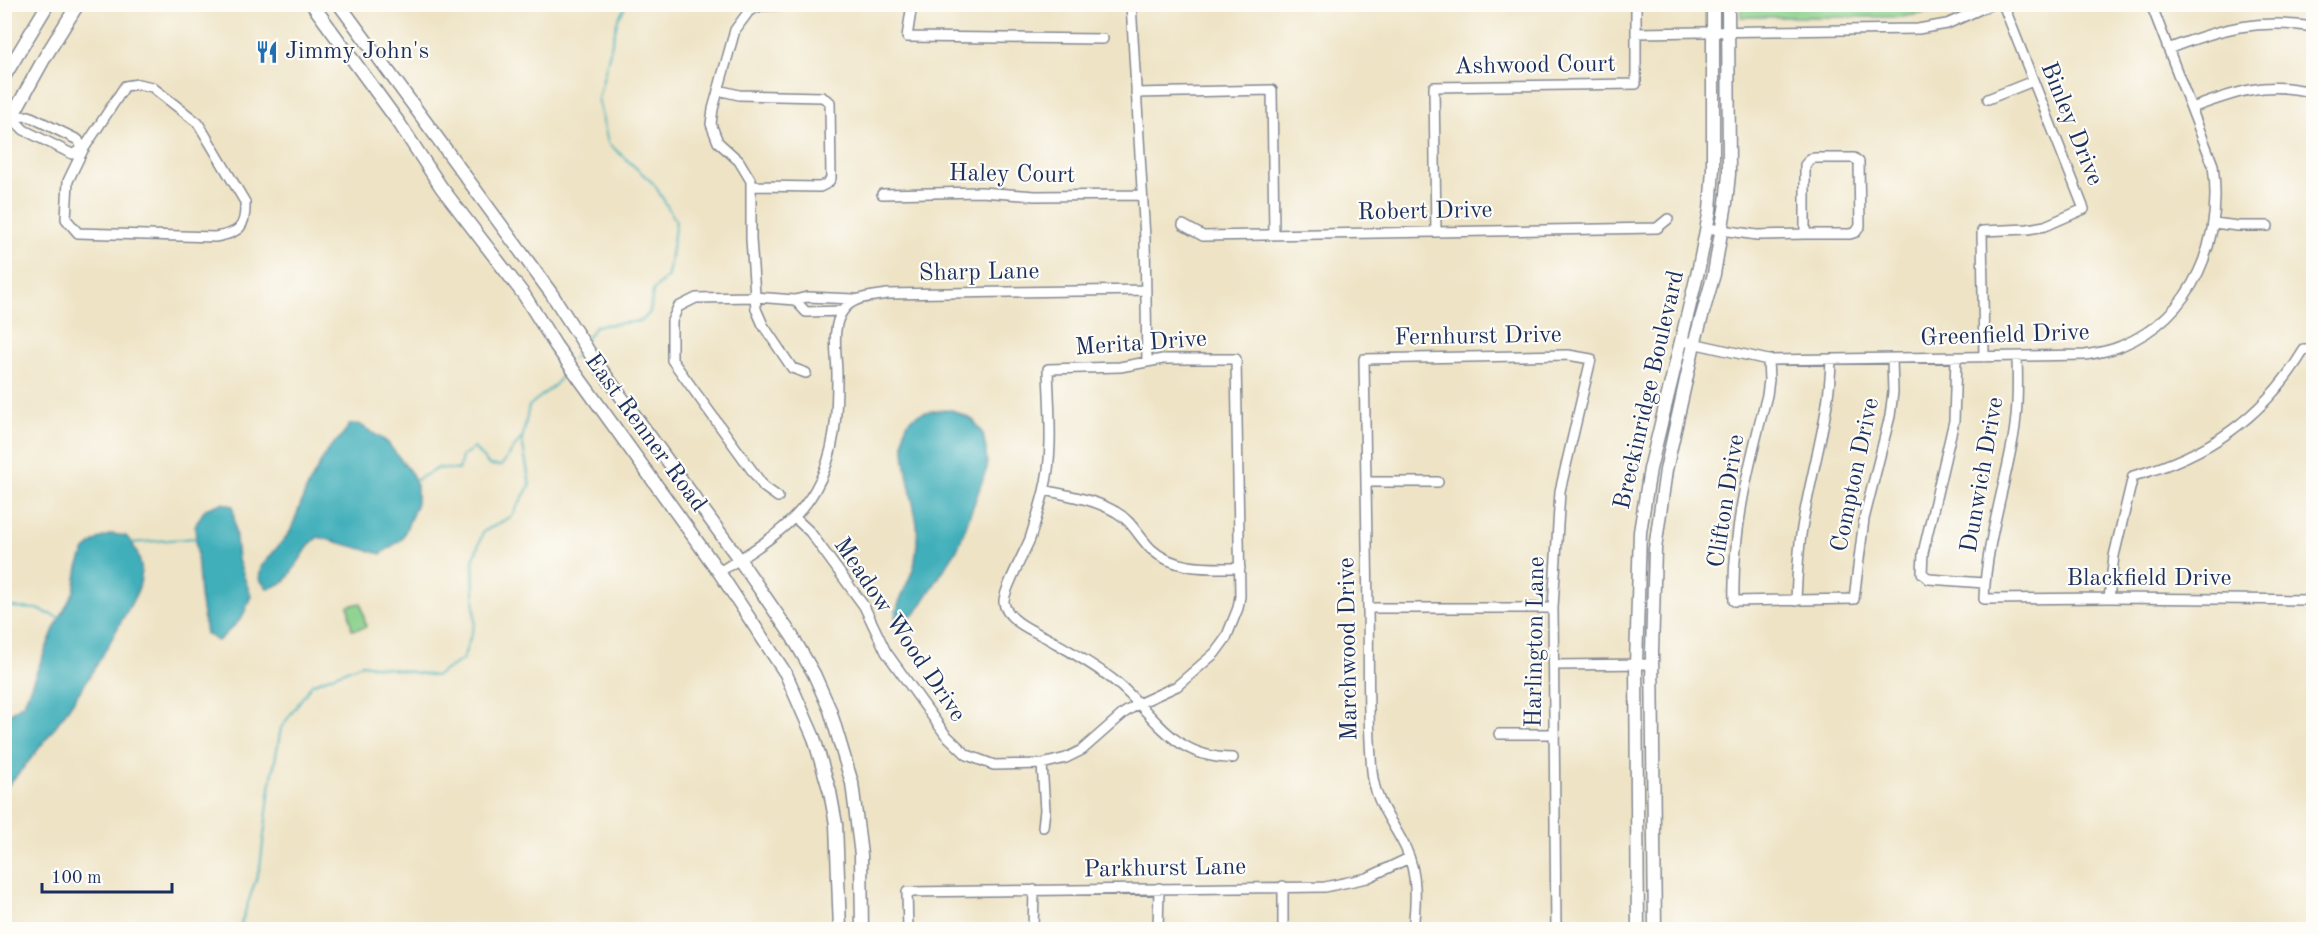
<svg xmlns="http://www.w3.org/2000/svg" width="2318" height="934" font-family="'Old Standard TT',serif">
  <rect width="100%" height="100%" fill="#fdfcf7"/>
  <filter id="ink" filterUnits="userSpaceOnUse"><feTurbulence type="fractalNoise" baseFrequency=".0167" numOctaves="2"/><feDisplacementMap in="SourceGraphic" scale="12" xChannelSelector="R" yChannelSelector="G"/><feConvolveMatrix kernelMatrix="1 2 1 2 8 2 1 2 1" color-interpolation-filters="sRGB"/></filter>
  <filter id="wash" filterUnits="userSpaceOnUse"><feTurbulence type="fractalNoise" baseFrequency=".008" numOctaves="4" result="noise"/><feDisplacementMap in="SourceGraphic" scale="24" xChannelSelector="R" yChannelSelector="G"/><feGaussianBlur stdDeviation="1.35" result="paint"/><feColorMatrix in="noise" values="0 0 0 0 0 0 0 0 0 0 0 0 0 0 0 0 0 1.4 0 .05"/><feComposite in="paint" operator="in"/></filter>
  <g filter="url(#wash)">
    <rect width="100%" height="100%" fill="#eee3c5"/>
    <path fill="#8cd28d" stroke="#548076" stroke-width="1.5" d="M1741,5V4L1954,5L1936,11L1902,17H1741Z
      M361,603L366,627L352,630L348,606Z"/>
    <path fill="#3fafba" stroke="#2d6f8c" stroke-width="1.5" d="M952,410L973,420L983,434L986,449L987,468L958,548L915,614L904,620L895,618C898,594 915,577 916,553C917,544 918,534 917,525C915,503 894,438 909,421C920,409 938,411 952,410Z
      M359,424L387,442L412,474L417,487V503L402,539L381,554L318,537L310,544L285,582L268,589L259,579L261,567L290,532L306,490L328,449L343,435L349,425Z
      M222,503L233,506L238,560L251,596L242,618L218,641L206,634L200,596L195,526L205,509Z
      M112,534L126,536C139,550 145,568 139,587C135,598 128,609 122,620C92,678 49,740 5,789V717L24,703L54,629L74,591L78,567L85,550L98,539Z"/>
    <g fill="none" stroke-linecap="round" stroke-linejoin="round">
      <path stroke="#3fafba" stroke-width="2" d="M586,340L595,326L642,321L650,312L653,291L668,276L676,221L654,184L608,143L598,99L618,19L627,4
        M572,360L581,347
        M413,482L438,468L459,470L462,456L474,448L489,465L501,466L522,437
        M130,543L196,538L198,540
        M4,605L19,608L37,609L62,619
        M239,930L260,867L270,788L281,728L312,684L362,664L436,676L463,659L475,623L473,561L483,532L512,516L530,485L522,440L529,406L556,384L566,369"/>
    </g>
  </g>
  <g filter="url(#ink)">
    <g fill="none" stroke-linecap="round" stroke-linejoin="round">
      <g stroke="#848992" stroke-width="12">
        <path id="street" d="M912,4L907,37L1103,39
          M1131,4L1145,238L1147,361
          M1636,33L1918,29L1947,24L1992,4
          M2168,49C2219,29 2258,18 2314,27
          M138,84L152,87L198,123L245,202C246,227 240,233 215,237L78,233L66,219L68,181L83,150L125,86Z
          M718,90L739,95L822,97L830,102L831,178L828,183L820,187L752,186
          M1136,93L1272,90L1274,234
          M1988,99L2033,81
          M2192,108C2235,92 2267,80 2314,93
          M29,116L78,140L83,150L72,154L24,130L11,117Z
          M1815,158H1854L1859,162L1860,226L1856,232L1850,234H1805V165L1810,159Z
          M882,194L981,192L1035,196L1142,195
          M2214,223L2238,226H2268
          M1183,225L1203,236L1657,228L1668,219
          M1707,228L1757,235L1805,234
          M1436,232L1434,87L1636,84V4
          M795,300L806,312L842,311
          M1688,342L1768,360L2085,355C2097,353 2110,351 2121,346C2195,315 2223,240 2213,165L2151,4
          M1984,357L1982,231L2028,229L2045,226L2084,209L2003,4
          M2017,357C2018,388 2018,418 2011,449C2001,500 1986,548 1984,599L2109,598L2314,600
          M1956,358L1954,421L1923,553L1922,573L1929,579L1984,583
          M1768,360L1769,380L1767,395C1749,463 1732,531 1734,601L1854,599L1864,519L1890,416L1893,392L1892,359
          M806,373L792,368L763,325L756,309L751,239V181L739,161L718,142L711,124L713,109L735,30L749,11L760,6L810,4
          M1366,482H1438
          M1045,490C1069,496 1094,499 1116,512C1131,520 1139,537 1151,549C1175,571 1210,568 1240,568
          M778,497L764,487L672,360V321L678,307L696,298L755,297L795,300L807,297L854,299
          M794,517L810,532L864,606L886,652L945,734L967,755L994,765L1042,764L1066,758L1082,750L1124,713L1138,704L1177,686L1215,653L1226,638L1238,608L1240,596L1236,359H1163L1120,367L1048,369C1049,408 1054,452 1044,491C1040,507 1035,523 1030,539C1025,551 1003,592 1004,602C1005,619 1033,631 1047,638C1071,652 1095,665 1116,682C1157,716 1172,758 1233,758
          M719,572C754,550 794,527 815,490C836,454 837,415 837,375C837,356 831,328 842,312C852,296 871,297 887,294L1146,290
          M2109,598L2114,556L2133,476C2207,456 2264,417 2304,350H2314
          M1796,601C1797,577 1798,552 1802,528C1811,471 1830,417 1831,359
          M1368,608H1553
          M1554,665L1652,664
          M1499,734H1554
          M1042,764L1045,810L1043,827
          M908,930L907,892L1325,887L1367,878L1409,858
          M1033,930L1034,890
          M1158,930L1159,888
          M1283,930V886
          M1413,930C1416,902 1418,875 1406,849C1393,821 1375,804 1372,771C1367,717 1369,662 1368,608C1367,525 1366,442 1364,359L1568,355L1591,359L1560,491L1553,608L1556,930"/>
      </g>
      <g stroke="#848992" stroke-width="15">
        <path id="secondary" d="M312,4L399,123L441,187L524,295L556,346L719,572L786,674L814,738L830,792L836,824L840,930
          M339,4L551,293L593,358L739,559L792,636L814,674L830,710L852,783L861,855L862,930
          M4,77L48,4
          M4,131L45,57L78,4
          M1638,930L1636,665L1640,532L1650,469L1699,267L1710,210L1713,169V4
          M1655,930L1652,651L1655,549L1666,470L1694,344L1714,274L1726,203L1729,174L1728,4"/>
      </g>
      <use href="#street" stroke="#fff" stroke-width="9"/>
      <use href="#secondary" stroke="#fff" stroke-width="12"/>
    </g>
  </g>
  <defs>
    <g id="restaurant-bare" transform="scale(1.8)"><path d="M-5-6h1v4h1v-4h1v4h1v-4h1v5L-1.5 .5V6h-2V.5L-5-1ZM5-6V6H3V1.5H1.5Q1.5-4 5-6Z" fill="#1f6fb2" stroke="#fdfcf7" stroke-width="2.5" paint-order="stroke"/></g>
  </defs>
  <g fill-rule="evenodd">
    <use href="#restaurant-bare" x="267" y="52"/>
  </g>
  <g text-anchor="middle" dominant-baseline="central" stroke-width="4.5" stroke-linejoin="round" paint-order="stroke">
    <g font-size="24" fill="#1b2f5e" stroke="#fdfcf7" text-anchor="start">
      <text x="285" y="52">Jimmy John's</text>
    </g>
    <g font-size="24" fill="#1b2f5e" stroke="#fdfcf7">
      <text transform="translate(1535 66) rotate(-1)">Ashwood Court</text>
      <text transform="translate(2071 124) rotate(68)">Binley Drive</text>
      <text transform="translate(1012 175) rotate(1)">Haley Court</text>
      <text transform="translate(1425 212) rotate(-1)">Robert Drive</text>
      <text transform="translate(979 273) rotate(-1)">Sharp Lane</text>
      <text transform="translate(2005 336) rotate(-2)">Greenfield Drive</text>
      <text transform="translate(1478 337) rotate(-1)">Fernhurst Drive</text>
      <text transform="translate(1141 344) rotate(-4)">Merita Drive</text>
      <text transform="translate(1650 390) rotate(-77)">Breckinridge Boulevard</text>
      <text transform="translate(645 433) rotate(54)">East Renner Road</text>
      <text transform="translate(1856 475) rotate(-78)">Compton Drive</text>
      <text transform="translate(1983 475) rotate(-80)">Dunwich Drive</text>
      <text transform="translate(1727 501) rotate(-81)">Clifton Drive</text>
      <text x="2149" y="579">Blackfield Drive</text>
      <text transform="translate(899 630) rotate(56)">Meadow Wood Drive</text>
      <text transform="translate(1536 642) rotate(-89)">Harlington Lane</text>
      <text transform="translate(1349 649) rotate(-91)">Marchwood Drive</text>
      <text transform="translate(1165 869) rotate(-1)">Parkhurst Lane</text>
    </g>
  </g>
  <rect width="2318" height="934" fill="none" stroke="#fdfcf7" stroke-width="24"/>
  <path d="M42 883v9h130v-9" fill="none" stroke="#1b2f5e" stroke-width="3"/>
  <text x="51" y="883" font-size="18" fill="#1b2f5e" stroke="#fdfcf7" stroke-width="4.5" paint-order="stroke">100 m</text>
</svg>
